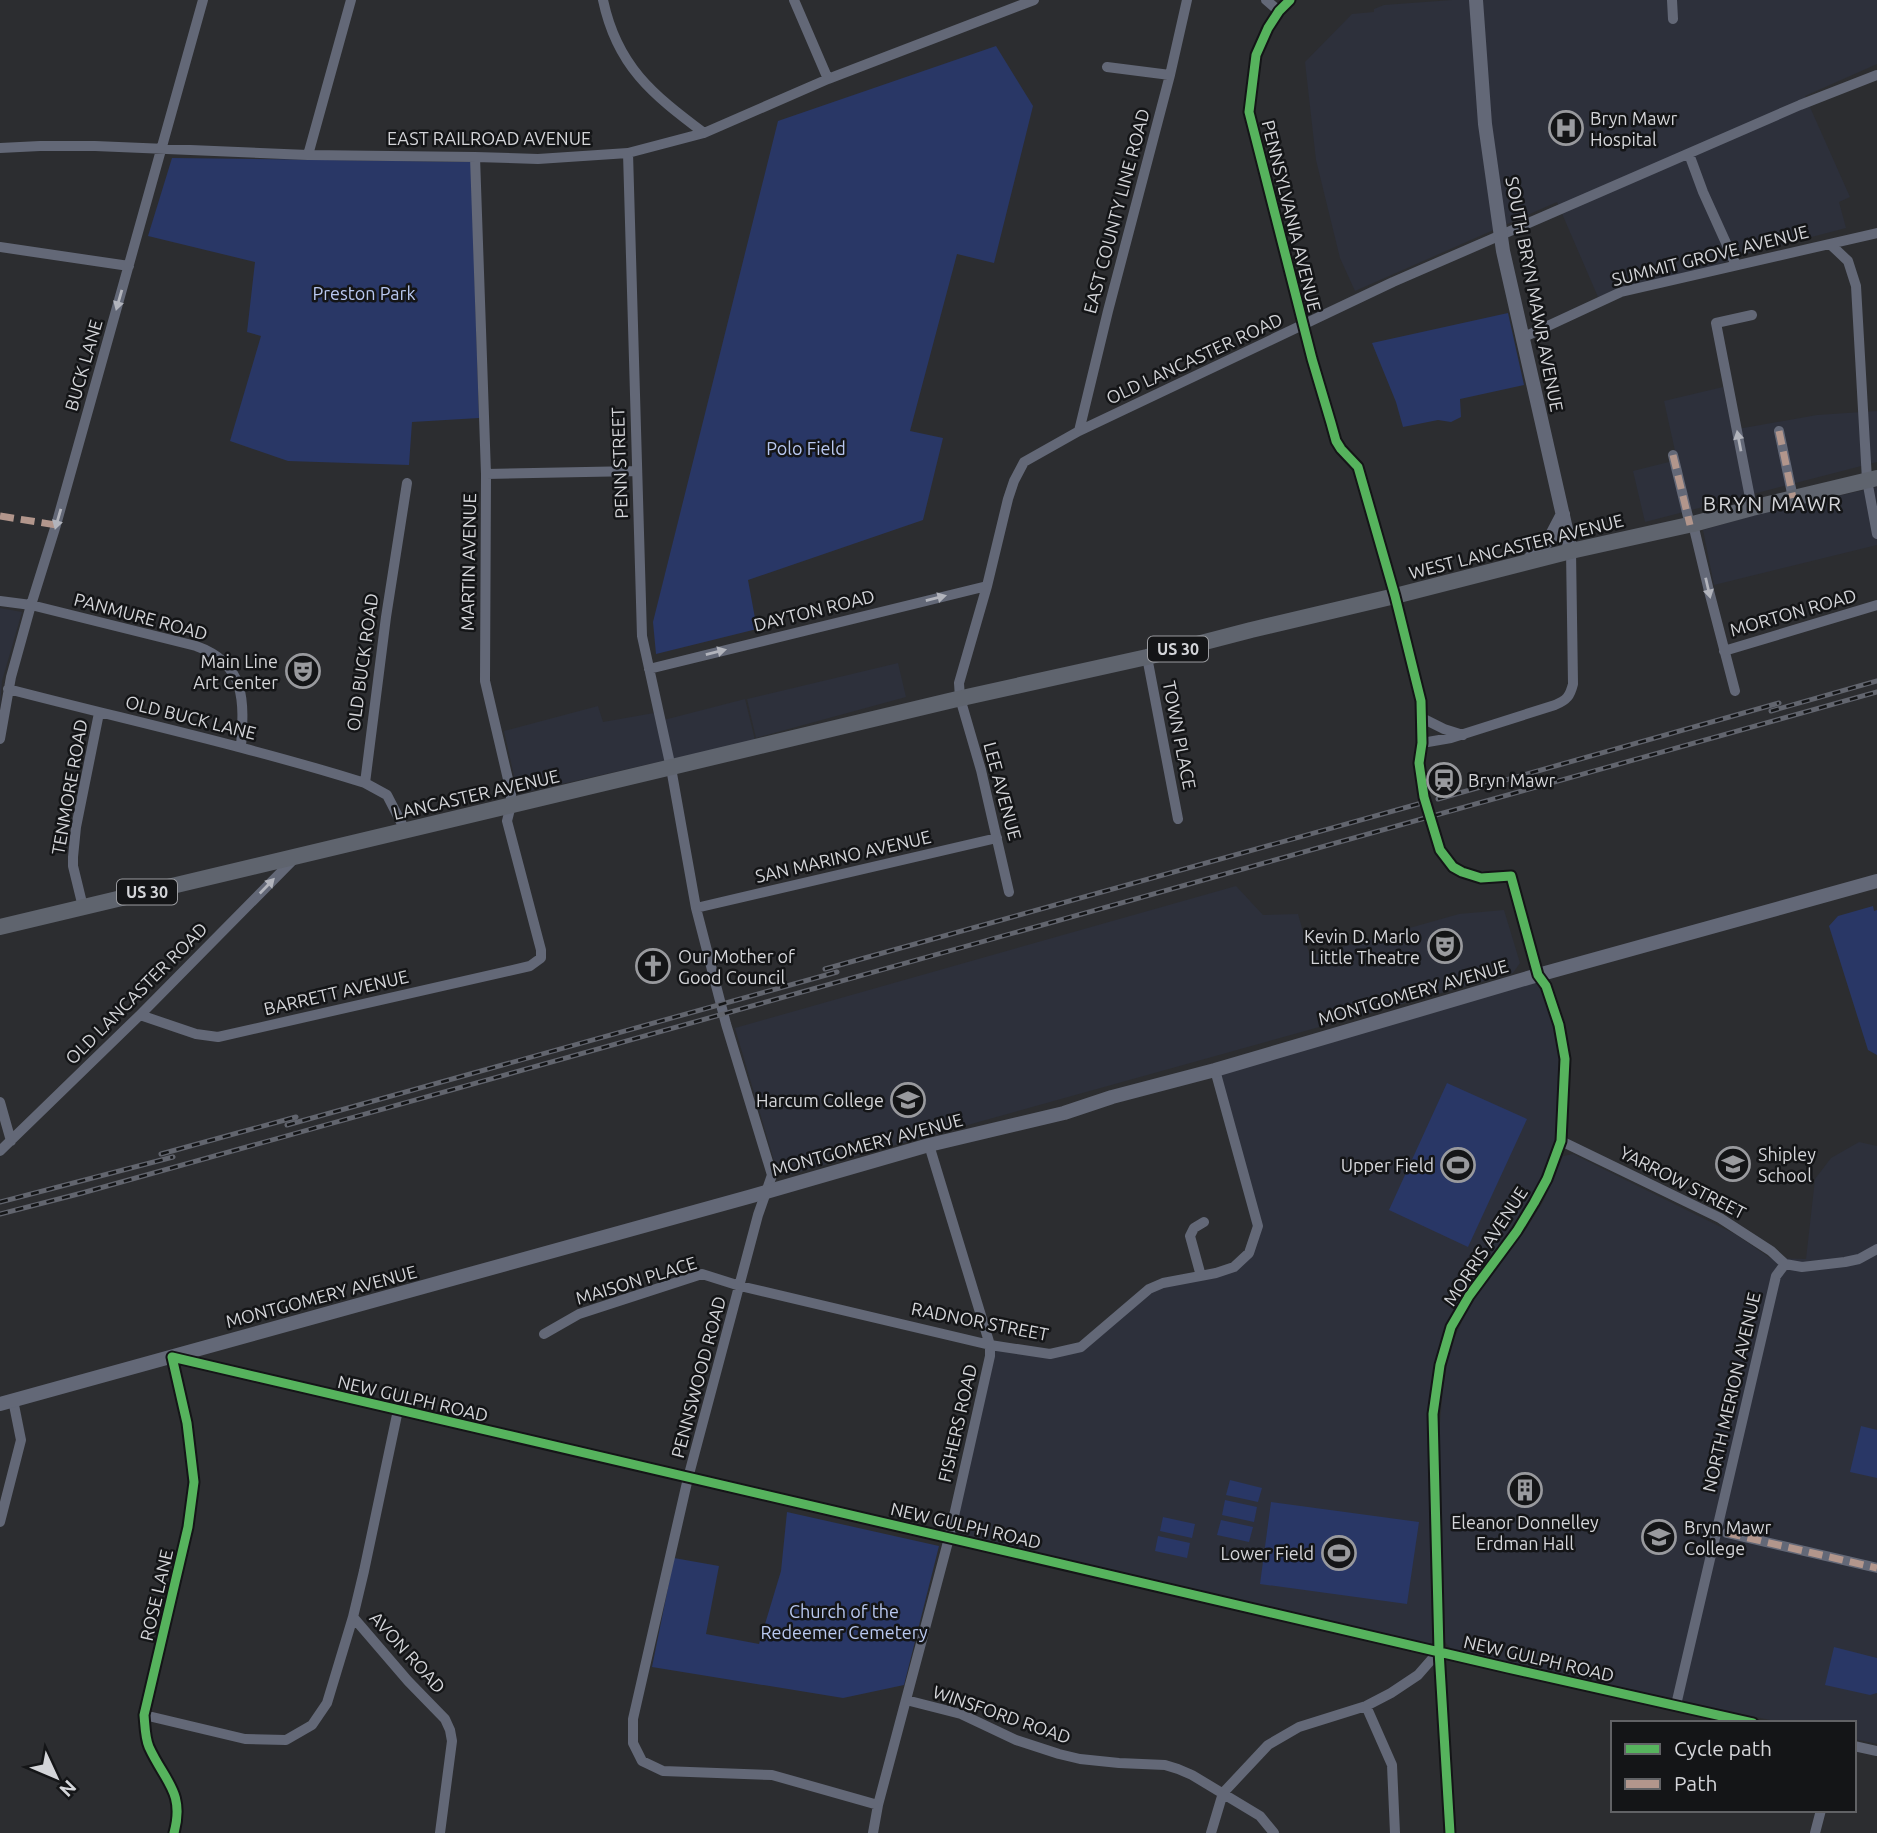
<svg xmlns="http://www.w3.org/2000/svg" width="1877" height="1833" font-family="Ubuntu,sans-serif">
  <rect width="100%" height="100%" fill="#2c2d30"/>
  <path fill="#2d303b" d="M1452,0H1877V64L1805,96L1850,197L1839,202L1846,228L1750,253L1712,267L1627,288L1598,297L1557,202L1355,291L1340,258L1316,160L1305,62L1352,14L1374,12V9L1384,5Z
    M1723,387L1732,430L1817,415L1877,411V462L1645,522L1633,471L1677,460L1664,401Z
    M1877,487V545L1714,585L1703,530L1754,515Z
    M0,608L22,612L2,681L0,708Z
    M898,663L906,697L756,738L747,699Z
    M745,699L755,740L518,794L504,731L598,706L603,722L654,713L656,722Z
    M1236,886L1263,915L1298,914L1310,956L1459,914L1504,910L1520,963L1513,973L785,1176L777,1171L735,1028Z
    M1538,975L1565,1059L1561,1141L1547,1179L1451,1327L1433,1414L1439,1651L949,1538L990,1345L1050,1354L1081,1347L1149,1289L1234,1267L1255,1237L1215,1070Z
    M1859,1142L1877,1146V1744L1854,1739V1723H1783L1452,1650L1444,1641L1439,1434L1443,1389L1447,1364L1455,1337L1465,1315L1476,1296L1526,1229L1543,1202L1563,1156L1573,1154L1735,1234L1770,1258L1806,1259L1815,1179L1831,1158Z"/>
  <path fill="#293766" d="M996,46L1033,106L994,263L957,254L910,431L943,438L923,520L748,580L757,629L656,654L653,622L778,121Z
    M172,158L471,162L479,418L412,422L409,465L288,461L230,441L261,336L247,332L255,262L148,236Z
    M1508,313L1524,385L1460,399L1461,417L1451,422L1438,420L1403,427L1396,402L1372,343Z
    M1873,906L1874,911L1877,910V1055L1868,1050L1829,926L1838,916Z
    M1447,1083L1527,1119L1468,1247L1389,1210Z
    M1861,1426L1877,1430V1478L1850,1472Z
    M1230,1480L1262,1488L1258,1502L1226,1495Z
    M1225,1500L1257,1507L1254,1522L1222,1515Z
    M1271,1502L1419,1522L1407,1604L1260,1584Z
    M787,1512L939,1546L904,1685L843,1698L652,1667L674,1558L719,1566L706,1634L759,1644L781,1571Z
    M1163,1517L1195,1524L1192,1538L1160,1531Z
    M1221,1520L1253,1527L1249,1542L1217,1535Z
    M1158,1536L1190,1543L1187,1558L1155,1551Z
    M1834,1647L1877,1658V1693L1870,1695L1825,1685Z"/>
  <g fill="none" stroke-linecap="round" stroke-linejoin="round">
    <path stroke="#454649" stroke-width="10" stroke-dasharray="10 5" stroke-linecap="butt" d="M1424,797L1433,827"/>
    <path stroke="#636877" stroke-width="10" d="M603,0C617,66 652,94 704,133
      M794,0L828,79
      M1266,0L1279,11
      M1290,0L1279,11L1268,28L1256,55L1249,112L1312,359L1331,423L1336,441L1341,449L1358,467L1395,596L1421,701L1422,743L1419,763L1424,797
      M1672,0L1673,19
      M1107,67L1170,75
      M0,148L40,146H95L308,155L475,157L538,159L628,153L704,133L828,79L1034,0
      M628,153L642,636L671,768L696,908L726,1024L772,1175L758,1215L688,1478L633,1719V1743L642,1761L663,1771L772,1775L878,1805
      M1689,154L1703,192L1736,265
      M308,155L351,0
      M1830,244L1848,261L1856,286L1867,480L1877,534
      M0,247L129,266
      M1522,338L1621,292L1877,233
      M1079,431L1108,311L1170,75L1187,0
      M1779,431L1793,498
      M1673,455L1690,525
      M486,474L637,471
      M1752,508L1716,323L1752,315
      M1693,524L1709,591L1735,691
      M0,601L31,605L196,646C247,664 244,702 241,747
      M1724,651L1877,605
      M1147,657L1178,819
      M649,669L987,586
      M8,689C127,720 247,746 365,783
      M1422,718L1444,729L1463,735
      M0,739L11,677L31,605L56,525L203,0
      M1422,743L1451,738L1555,705C1567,700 1570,696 1573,684L1571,551
      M1433,827C1447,876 1462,879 1511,876L1538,975L1546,986L1559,1025L1565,1059L1561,1141L1547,1179L1534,1203L1517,1231L1469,1296L1451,1327L1440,1365L1433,1414L1439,1651L1450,1833
      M405,830L387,795L365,783L386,617L407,483
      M1009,892L981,770L960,698L959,683L987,586L1008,499L1014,481L1024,462L1079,431L1393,282L1800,105L1877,75
      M83,907L73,866V857L76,827L99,713
      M696,908L997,838
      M140,1015L196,1034L218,1037L530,966L541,958V950L507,821L511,805V792L485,681L486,474L475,157
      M0,1102L11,1141
      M1561,1141L1720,1218L1771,1251L1785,1264
      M0,1151L140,1015L295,858
      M1201,1276L1190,1236L1194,1228L1204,1222
      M544,1334L579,1314L702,1274L740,1286L990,1345L1050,1354L1081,1347L1149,1289L1163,1283L1216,1273L1234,1267L1249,1253L1258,1226L1215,1070
      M398,1410L364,1571L353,1617L408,1681L445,1719L450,1730L452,1741L440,1833
      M0,1522L21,1440L13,1400
      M1727,1533L1877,1568
      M906,1700L961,1714L1016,1740L1059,1754L1080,1759L1119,1763L1165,1765L1178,1769L1192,1775L1260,1816L1274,1833
      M1676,1705L1776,1276L1785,1264L1802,1267L1845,1262L1859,1259L1877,1249
      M1366,1706L1392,1765L1395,1833
      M144,1715L245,1739L286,1740L312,1725L327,1703L353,1617
      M1854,1746L1877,1751
      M174,1833C185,1792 165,1782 149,1747C145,1738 145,1725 144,1715L188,1527L194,1482L187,1423L172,1357L1508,1668L1753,1723
      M873,1833L878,1805L949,1538L990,1356V1345L929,1145
      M1211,1833L1223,1793L1268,1745L1299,1727L1366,1706L1391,1693L1418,1675L1439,1651
      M1815,1833L1821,1810"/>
    <path stroke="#636877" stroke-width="14" d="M1476,0L1485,124L1503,251L1571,551
      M1526,563L1551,537L1563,514
      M0,1404L752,1196L929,1145L1064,1113L1112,1097L1215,1070L1538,975L1877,881"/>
    <path stroke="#5f646e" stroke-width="16" d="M0,927L953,700L1147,657L1251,630L1395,596L1571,551L1693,524L1752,508L1877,478"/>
    <g stroke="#62656e" stroke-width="5">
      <path id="rail" d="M1771,711L1877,681
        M1438,799L1779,703
        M825,969L1429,801
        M287,1125L837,972
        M161,1154L296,1117
        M0,1202L173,1157
        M0,1214L82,1193L1877,692"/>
    </g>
    <use href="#rail" stroke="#141517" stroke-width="2.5" stroke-dasharray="8" stroke-linecap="butt"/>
    <path stroke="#b2968c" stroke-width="7" stroke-dasharray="14 7" stroke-linecap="butt" d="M1779,431L1793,498
      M1673,455L1690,525
      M0,516L56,525
      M1727,1533L1877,1568"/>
    <g stroke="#141517" stroke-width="13">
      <path id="cycleway" d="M1290,0L1279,11L1268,28L1256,55L1249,112L1312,359L1331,423L1336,441L1341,449L1358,467L1395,596L1421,701L1422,743L1419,763L1424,797L1440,850L1453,867L1462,872L1481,878L1511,876L1538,975L1546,986L1559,1025L1565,1059L1561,1141L1547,1179L1534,1203L1517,1231L1469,1296L1451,1327L1440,1365L1433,1414L1439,1651L1450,1833
        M174,1833C185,1792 165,1782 149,1747C145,1738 145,1725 144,1715L188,1527L194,1482L187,1423L172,1357L1508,1668L1753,1723"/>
    </g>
    <use href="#cycleway" stroke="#56b35d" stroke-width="9"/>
  </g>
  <defs><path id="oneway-solid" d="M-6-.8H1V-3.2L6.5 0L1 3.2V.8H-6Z" transform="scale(1.75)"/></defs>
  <g fill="#b2b4bc">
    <use href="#oneway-solid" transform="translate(119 300) rotate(106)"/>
    <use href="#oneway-solid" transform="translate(1739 441) rotate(-101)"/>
    <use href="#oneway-solid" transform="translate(58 519) rotate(106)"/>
    <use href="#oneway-solid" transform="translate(1708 588) rotate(77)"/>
    <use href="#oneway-solid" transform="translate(936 598) rotate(-14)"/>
    <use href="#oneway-solid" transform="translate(716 652) rotate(-14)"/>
    <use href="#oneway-solid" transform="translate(267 886) rotate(-46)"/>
  </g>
  <defs>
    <g id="hospital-ring" transform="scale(1.75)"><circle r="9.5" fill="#141517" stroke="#999a9e" stroke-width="1.5"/><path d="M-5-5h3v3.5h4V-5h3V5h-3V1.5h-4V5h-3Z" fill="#999a9e"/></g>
    <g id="theatre-ring" transform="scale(1.75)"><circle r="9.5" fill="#141517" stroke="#999a9e" stroke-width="1.5"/><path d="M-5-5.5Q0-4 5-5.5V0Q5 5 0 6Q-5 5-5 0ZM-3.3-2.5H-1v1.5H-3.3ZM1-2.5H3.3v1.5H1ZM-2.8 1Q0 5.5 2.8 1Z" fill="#999a9e"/></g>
    <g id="station-ring" transform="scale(1.75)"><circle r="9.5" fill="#141517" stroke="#999a9e" stroke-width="1.5"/><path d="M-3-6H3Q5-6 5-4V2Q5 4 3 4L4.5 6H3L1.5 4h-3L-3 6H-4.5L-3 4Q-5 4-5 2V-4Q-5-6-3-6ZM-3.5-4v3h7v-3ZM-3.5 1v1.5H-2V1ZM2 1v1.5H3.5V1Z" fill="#999a9e"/></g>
    <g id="church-ring" transform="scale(1.75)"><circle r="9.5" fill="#141517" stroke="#999a9e" stroke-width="1.5"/><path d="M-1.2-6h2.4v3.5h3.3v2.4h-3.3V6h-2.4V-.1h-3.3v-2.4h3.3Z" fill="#999a9e"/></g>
    <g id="university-ring" transform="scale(1.75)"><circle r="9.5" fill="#141517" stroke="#999a9e" stroke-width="1.5"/><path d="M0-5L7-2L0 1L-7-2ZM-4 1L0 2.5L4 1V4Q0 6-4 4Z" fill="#999a9e"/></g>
    <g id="school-ring" transform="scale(1.75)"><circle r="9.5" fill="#141517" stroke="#999a9e" stroke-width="1.5"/><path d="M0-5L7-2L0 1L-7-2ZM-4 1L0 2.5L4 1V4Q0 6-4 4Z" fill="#999a9e"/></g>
    <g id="stadium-ring" transform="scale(1.75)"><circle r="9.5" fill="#141517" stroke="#999a9e" stroke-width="1.5"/><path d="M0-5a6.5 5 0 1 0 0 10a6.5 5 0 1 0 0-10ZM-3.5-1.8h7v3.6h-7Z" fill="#999a9e"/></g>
    <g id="building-ring" transform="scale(1.75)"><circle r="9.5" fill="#141517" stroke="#999a9e" stroke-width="1.5"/><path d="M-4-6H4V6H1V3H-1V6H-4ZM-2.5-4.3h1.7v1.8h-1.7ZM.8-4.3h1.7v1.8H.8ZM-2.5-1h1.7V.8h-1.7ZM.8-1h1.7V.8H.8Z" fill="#999a9e"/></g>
  </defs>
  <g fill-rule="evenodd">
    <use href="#hospital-ring" x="1566" y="128"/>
    <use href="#theatre-ring" x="303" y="671"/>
    <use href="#station-ring" x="1444" y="780"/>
    <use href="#theatre-ring" x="1445" y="946"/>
    <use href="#church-ring" x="653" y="966"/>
    <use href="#university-ring" x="908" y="1100"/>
    <use href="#school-ring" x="1733" y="1164"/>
    <use href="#stadium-ring" x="1458" y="1165"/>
    <use href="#building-ring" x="1525" y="1490"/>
    <use href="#university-ring" x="1659" y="1537"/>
    <use href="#stadium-ring" x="1339" y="1553"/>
  </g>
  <g text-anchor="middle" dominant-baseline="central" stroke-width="5" stroke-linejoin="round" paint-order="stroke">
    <g fill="#141517" stroke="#9a9b9f" stroke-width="2">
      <rect x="1148" y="636.5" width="60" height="25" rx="5"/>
      <rect x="117" y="879.5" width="60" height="25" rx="5"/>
    </g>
    <g font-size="16" font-weight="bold" fill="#d4d5d9">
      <text x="1178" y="649">US 30</text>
      <text x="147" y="892">US 30</text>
    </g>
    <g font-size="18" fill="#d4d5d9" stroke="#141517" text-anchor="start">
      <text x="1590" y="118">Bryn Mawr<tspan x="1590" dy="21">Hospital</tspan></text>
      <text x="278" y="661" text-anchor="end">Main Line<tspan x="278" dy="21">Art Center</tspan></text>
      <text x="1468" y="780">Bryn Mawr</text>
      <text x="1420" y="936" text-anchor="end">Kevin D. Marlo<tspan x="1420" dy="21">Little Theatre</tspan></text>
      <text x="678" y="956">Our Mother of<tspan x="678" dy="21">Good Council</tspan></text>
      <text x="884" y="1100" text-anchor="end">Harcum College</text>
      <text x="1758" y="1154">Shipley<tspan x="1758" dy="21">School</tspan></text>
      <text x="1434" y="1165" text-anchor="end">Upper Field</text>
      <text x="1525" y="1522" text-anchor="middle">Eleanor Donnelley<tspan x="1525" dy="21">Erdman Hall</tspan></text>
      <text x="1684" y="1527">Bryn Mawr<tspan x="1684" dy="21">College</tspan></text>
      <text x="1314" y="1553" text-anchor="end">Lower Field</text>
    </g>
    <g font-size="18" fill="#d4d5d9" stroke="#141517">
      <text x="489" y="138">EAST RAILROAD AVENUE</text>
      <text transform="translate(1116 211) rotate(-75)">EAST COUNTY LINE ROAD</text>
      <text transform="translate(1292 216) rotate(76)">PENNSYLVANIA AVENUE</text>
      <text transform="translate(1710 255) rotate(-14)">SUMMIT GROVE AVENUE</text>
      <text transform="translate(1535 294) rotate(79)">SOUTH BRYN MAWR AVENUE</text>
      <text transform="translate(1194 358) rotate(-25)">OLD LANCASTER ROAD</text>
      <text transform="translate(83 365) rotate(-74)">BUCK LANE</text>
      <text transform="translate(619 463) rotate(-92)">PENN STREET</text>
      <text transform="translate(1516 546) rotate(-14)">WEST LANCASTER AVENUE</text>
      <text transform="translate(468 562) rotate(-89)">MARTIN AVENUE</text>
      <text transform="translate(814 610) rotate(-14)">DAYTON ROAD</text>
      <text transform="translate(1793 612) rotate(-16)">MORTON ROAD</text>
      <text transform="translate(141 616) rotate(15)">PANMURE ROAD</text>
      <text transform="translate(362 662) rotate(-82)">OLD BUCK ROAD</text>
      <text transform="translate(191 717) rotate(14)">OLD BUCK LANE</text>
      <text transform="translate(1180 735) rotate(79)">TOWN PLACE</text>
      <text transform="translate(69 787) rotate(-80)">TENMORE ROAD</text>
      <text transform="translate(1003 791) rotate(75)">LEE AVENUE</text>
      <text transform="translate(476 794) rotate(-13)">LANCASTER AVENUE</text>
      <text transform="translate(843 856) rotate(-13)">SAN MARINO AVENUE</text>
      <text transform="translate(336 992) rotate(-13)">BARRETT AVENUE</text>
      <text transform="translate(1413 992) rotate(-16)">MONTGOMERY AVENUE</text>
      <text transform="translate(136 993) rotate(-45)">OLD LANCASTER ROAD</text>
      <text transform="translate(867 1144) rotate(-15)">MONTGOMERY AVENUE</text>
      <text transform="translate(1683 1182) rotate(27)">YARROW STREET</text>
      <text transform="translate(1485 1246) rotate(-57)">MORRIS AVENUE</text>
      <text transform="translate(636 1280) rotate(-17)">MAISON PLACE</text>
      <text transform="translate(321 1296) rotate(-15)">MONTGOMERY AVENUE</text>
      <text transform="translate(980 1321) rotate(11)">RADNOR STREET</text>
      <text transform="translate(698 1377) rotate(-75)">PENNSWOOD ROAD</text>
      <text transform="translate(1731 1392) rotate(-77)">NORTH MERION AVENUE</text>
      <text transform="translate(413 1398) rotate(13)">NEW GULPH ROAD</text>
      <text transform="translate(957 1423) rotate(-77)">FISHERS ROAD</text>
      <text transform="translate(966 1525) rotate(13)">NEW GULPH ROAD</text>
      <text transform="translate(156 1595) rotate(-77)">ROSE LANE</text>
      <text transform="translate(408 1652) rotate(48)">AVON ROAD</text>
      <text transform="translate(1539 1658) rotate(13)">NEW GULPH ROAD</text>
      <text transform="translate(1002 1714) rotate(19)">WINSFORD ROAD</text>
    </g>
    <g font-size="18" fill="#b9c8f0" stroke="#141517">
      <text x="364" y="293">Preston Park</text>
      <text x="806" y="448">Polo Field</text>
      <text x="844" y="1611">Church of the<tspan x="844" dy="21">Redeemer Cemetery</tspan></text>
    </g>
    <g font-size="21" letter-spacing="2" fill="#d4d5d9" stroke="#141517">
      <text x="1773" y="503">BRYN MAWR</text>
    </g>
  </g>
  <rect x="1611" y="1721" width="245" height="91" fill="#141517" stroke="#616265" stroke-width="2"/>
  <rect x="1625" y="1744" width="35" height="10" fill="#56b35d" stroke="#616265" stroke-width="2"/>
  <text x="1674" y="1756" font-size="21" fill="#d4d5d9">Cycle path</text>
  <rect x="1625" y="1779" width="35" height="10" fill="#b2968c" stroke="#616265" stroke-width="2"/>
  <text x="1674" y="1791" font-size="21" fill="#d4d5d9">Path</text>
  <g transform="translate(56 1777) rotate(134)" stroke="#141517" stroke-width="5" paint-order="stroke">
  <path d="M0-5L12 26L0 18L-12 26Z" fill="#d4d5d9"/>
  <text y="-10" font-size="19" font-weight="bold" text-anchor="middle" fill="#d4d5d9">N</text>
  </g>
</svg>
